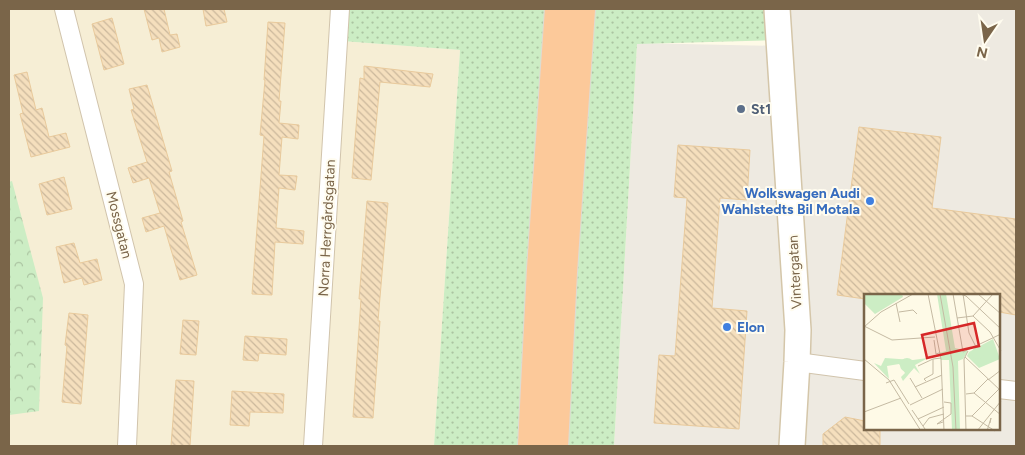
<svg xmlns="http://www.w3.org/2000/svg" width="1025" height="455" font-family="Figtree,sans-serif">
  <defs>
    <pattern id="grass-dots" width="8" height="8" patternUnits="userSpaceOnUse" patternTransform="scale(1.25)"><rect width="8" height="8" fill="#ccedc4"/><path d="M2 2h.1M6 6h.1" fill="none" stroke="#abc4a1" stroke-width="1.8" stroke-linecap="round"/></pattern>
    <pattern id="park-crowns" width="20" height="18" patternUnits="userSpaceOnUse" patternTransform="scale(1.25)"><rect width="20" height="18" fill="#ccedc4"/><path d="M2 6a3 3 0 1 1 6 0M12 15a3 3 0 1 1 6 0" fill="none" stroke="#abc4a1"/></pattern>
    <pattern id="building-back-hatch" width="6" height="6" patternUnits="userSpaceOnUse" patternTransform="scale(1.25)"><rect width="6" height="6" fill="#f5dfbd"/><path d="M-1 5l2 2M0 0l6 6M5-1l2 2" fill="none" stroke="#cbb89c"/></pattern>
  </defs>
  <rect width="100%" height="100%" fill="#fefae7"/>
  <path fill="#f6eed5" d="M9,9H344L342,41L460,50L434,446H9Z"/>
  <path fill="#eeeae1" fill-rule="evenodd" d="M777,9H1016V446H614L637,43L780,46ZM865,295H999V429H865Z"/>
  <path fill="url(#grass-dots)" d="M344,9H777L779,40L637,44L614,446H434L460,50L342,41Z"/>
  <path fill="url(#park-crowns)" d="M12,181L43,298L39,411L9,415V182Z"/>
  <path fill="url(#building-back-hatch)" stroke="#e9ca9c" d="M144,9H164L170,35L177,34L180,47L162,52L159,38L152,40Z
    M203,9H224L227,22L206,26Z
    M112,18L124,64L104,70L92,24Z
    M268,22L285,23L279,101H281L279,123L299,125L298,139L282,137L279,175L297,176L295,190L279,188L276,228L304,231L303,244L275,242L272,295L252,294L264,136L260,135L265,80H264Z
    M364,66L433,74L430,87L380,82L371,180L352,178L360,78L364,79Z
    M27,72L36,110L42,108L49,137L66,133L70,147L31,157L20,114L23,113L14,75Z
    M147,85L172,171L169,172L183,221L181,222L197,275L180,280L164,226L146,232L142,218L160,213L149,178L133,183L128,168L147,162L131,110L134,109L129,89Z
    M859,127L941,137L932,208L1016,219V315L999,312V295H865V299L837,295Z
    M678,145L750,150L747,200L720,198L712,308L747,311L739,429L654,423L659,355L675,356L687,198L674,197Z
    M64,177L72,209L47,215L39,184Z
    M367,201L388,203L378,321H380L373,418L353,417L361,299H359Z
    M74,243L80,263L97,259L102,280L84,285L82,278L64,283L56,247Z
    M69,313L88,315L81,404L62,402L67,346L65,345Z
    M183,320L199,321L196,355L180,354Z
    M245,336L287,339L286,355L259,353L258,361L243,360Z
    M176,380L194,381L190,446H171Z
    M232,391L284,394L283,413L250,412L249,426L230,425Z
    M845,417L865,421V429H880V446H823V434Z"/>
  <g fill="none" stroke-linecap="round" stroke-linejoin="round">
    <g stroke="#d1c4ac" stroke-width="20">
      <path id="street" d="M64,9L134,284L127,446
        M797,362L865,371
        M999,389L1016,391
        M313,446L340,9"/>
    </g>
    <g stroke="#d4c6a9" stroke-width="28">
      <path id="secondary" d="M777,9L798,330L797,362L792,446"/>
    </g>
    <g stroke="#dfdad3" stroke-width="30">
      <path id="highway" d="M532,446L541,269L559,9
        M554,446L563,272L581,9"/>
    </g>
    <use href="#street" stroke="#fff" stroke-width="18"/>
    <use href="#secondary" stroke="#fff" stroke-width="25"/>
    <use href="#highway" stroke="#fcc99a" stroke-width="28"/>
  </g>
  <circle fill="#5c6f8a" stroke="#fffcef" stroke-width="2" cx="741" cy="109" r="5"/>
  <g fill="#3f7fe0" stroke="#fffcef" stroke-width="2">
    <circle cx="870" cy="201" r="5"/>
    <circle cx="727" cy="327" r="5"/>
  </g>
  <g text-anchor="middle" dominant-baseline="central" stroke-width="4" stroke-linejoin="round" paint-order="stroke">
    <g font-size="14" font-weight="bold" fill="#4e5e75" stroke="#fffcef" text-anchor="start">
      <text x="751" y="109">St1</text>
    </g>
    <g font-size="14" font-weight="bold" fill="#366cbe" stroke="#fffcef" text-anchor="end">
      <text x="860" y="193">Wolkswagen Audi<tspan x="860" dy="16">Wahlstedts Bil Motala</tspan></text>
      <text x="737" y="327" text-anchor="start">Elon</text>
    </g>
    <g font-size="14" fill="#7a6549" stroke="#fffcef">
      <text transform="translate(119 225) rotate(76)">Mossgatan</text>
      <text transform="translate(327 228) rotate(-87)">Norra Herrgårdsgatan</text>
      <text transform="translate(795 272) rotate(-93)">Vintergatan</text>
    </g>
  </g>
  <g transform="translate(864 294)">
    <rect width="136" height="136" fill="#fefae7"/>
    <path d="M73,0H82L91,54L104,57L99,65L94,67L96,136H88L85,66H77L75,59L82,57ZM21,64L49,66L64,64L51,71L56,80L50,74L39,87L37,83L41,79L35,70L23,72L25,85L10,69L17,72Z" fill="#ccedc4"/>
    <path d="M0,0H38L39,3L11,20L0,9ZM36 71a7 7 0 1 1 14 0a7 7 0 1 1-14 0Z" fill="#ccedc4"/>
    <path d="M129,45L136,65L115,74L103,62L105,58Z" fill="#ccedc4"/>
    <path d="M108 59a6 6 0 1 1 12 0a6 6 0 1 1-12 0Z" fill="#ccedc4"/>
    <path fill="none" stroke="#c5baa3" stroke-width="1" d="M64,0L77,65L80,137M76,0L89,73L92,137M89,0L99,58L137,40M96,0L102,2L137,35M99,0L105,39L112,53M114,0L137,20M32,9L36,28M35,18L49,16L53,20M109,22L126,38L137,57M93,24L109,22L129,0M0,32L28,46L71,43M0,33L17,18L49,0M70,46L72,60L75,59M101,63L137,97M0,65L25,86L57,137M54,72L69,65M46,84L58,104M124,86L137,76M62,87L60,85L69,80V65L77,64M22,89L30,86L45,110M51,93L78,81M110,99L124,85M102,100L110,99L137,121M46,111L79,95M48,116L61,135M0,118L37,104M102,122H108L131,137M108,122L137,93M54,125L80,113M79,128L73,130L87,120V109L80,108M59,132L65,124L80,120M102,137L100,65L104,57M113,137L137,107M123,137L127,124L126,129"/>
    <path fill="#d62828" fill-opacity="0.15" stroke="#d62828" stroke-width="2.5" d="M110,29L115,52L63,64L58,41Z"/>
    <rect width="136" height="136" fill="none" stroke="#7a6549" stroke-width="2.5"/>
  </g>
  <rect width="1025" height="455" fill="none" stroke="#7a6549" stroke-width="20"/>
  <g transform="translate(985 40) rotate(193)" stroke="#fffcef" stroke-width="4" paint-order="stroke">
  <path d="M0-4L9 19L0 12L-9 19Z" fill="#7a6549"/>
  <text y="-8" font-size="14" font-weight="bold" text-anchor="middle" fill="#7a6549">N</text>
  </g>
</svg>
